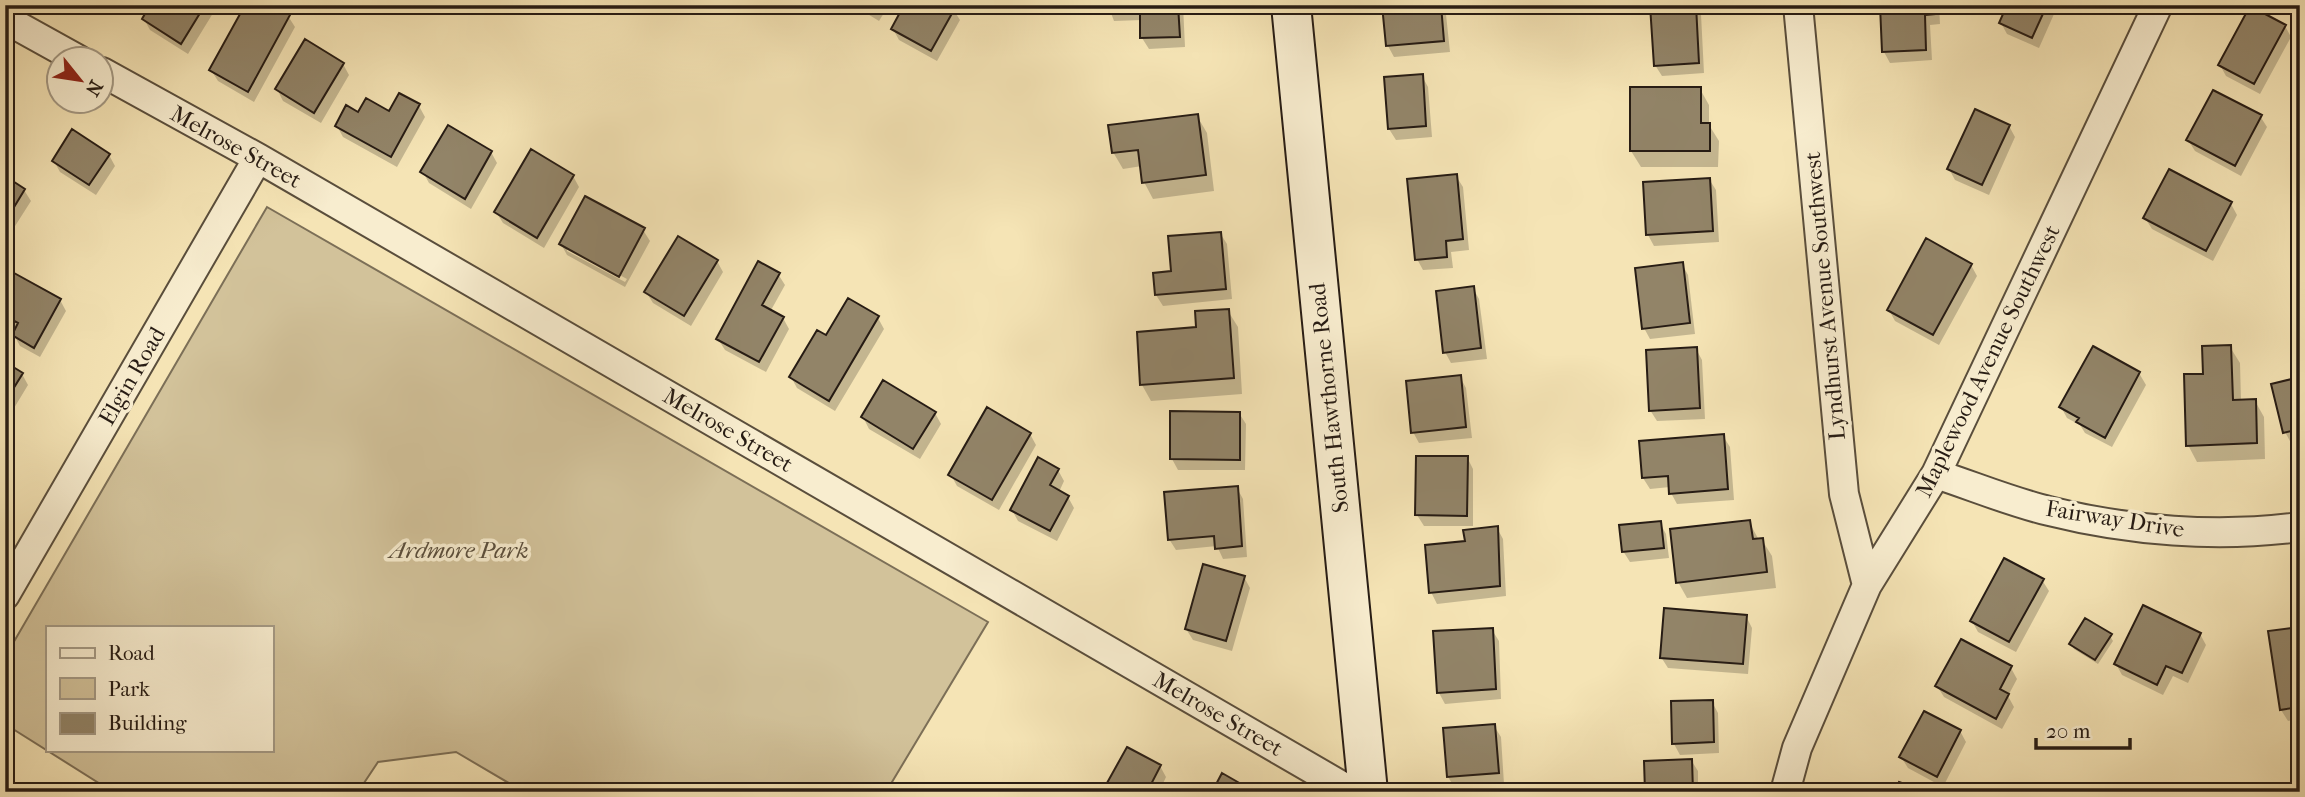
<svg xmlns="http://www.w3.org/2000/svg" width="2305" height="797" font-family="'IM FELL French Canon',serif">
  <rect width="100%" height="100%" fill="#f5e4b5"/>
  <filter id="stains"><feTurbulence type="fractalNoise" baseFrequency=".00286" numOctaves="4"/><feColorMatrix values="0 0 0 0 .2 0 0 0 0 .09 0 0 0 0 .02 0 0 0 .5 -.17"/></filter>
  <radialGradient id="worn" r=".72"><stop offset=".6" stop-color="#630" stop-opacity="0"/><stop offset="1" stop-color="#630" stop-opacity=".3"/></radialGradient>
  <path fill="#d2c29a" stroke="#7c6f57" stroke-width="2" fill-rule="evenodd" d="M267,207L988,622L886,792H524L456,752L378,762L358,792H113L5,724V657ZM47,627H271V750H47Z"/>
  <path fill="#0003" fill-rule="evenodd" d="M152,5H218L188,54L150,30L144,19Z
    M853,5H889L879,21Z
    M1108,5H1183L1185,47L1149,49L1142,38V20L1114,21Z
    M1384,5H1445L1450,52L1394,57L1388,46Z
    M1696,5L1701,14L1704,73L1662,76L1655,65Z
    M1882,5H1939L1940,24L1930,25L1932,60L1890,63L1884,52Z
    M2009,5H2058L2039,48L2007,34L2001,23Z
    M2286,5H2300V12Z
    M953,9L960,20L937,61L899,40L893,29Z
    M288,16L295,27L254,102L218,81L211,70Z
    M2285,26L2291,37L2260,94L2226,76L2220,65Z
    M343,64L349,75L321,123L283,101L277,89Z
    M1422,76L1428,87L1432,137L1396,140L1389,129Z
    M1700,89L1709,105V125L1719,141L1718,167H1641L1631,151Z
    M419,106L425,117L397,167L343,137L337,126L359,114L390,113Z
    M1197,116L1207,133L1214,191L1153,199L1144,182L1142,166L1123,169L1113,152Z
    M2260,116L2267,127L2241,176L2195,151L2188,140Z
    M2009,126L2015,137L1989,195L1955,180L1949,169Z
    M491,152L497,163L471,209L429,183L423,172Z
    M109,155L115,166L96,195L60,172L54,161Z
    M573,176L579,187L544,248L503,223L496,212Z
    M1456,176L1463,187L1469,250L1451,252L1453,268L1423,270L1417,259Z
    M5,178L24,190L31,201L10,234L5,231Z
    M1709,179L1716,190L1719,242L1654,246L1648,235Z
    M2231,204L2237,215L2213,261L2152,229L2145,218Z
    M643,230L650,241L625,287L567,255L561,244ZM567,247L627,279L625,282L567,251Z
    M1220,233L1227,244L1232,299L1163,306L1156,295L1173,273Z
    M717,261L723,272L691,326L653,303L646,292Z
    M1682,264L1688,275L1695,334L1650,339L1644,328Z
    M1971,265L1977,276L1939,345L1895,321L1889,310Z
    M5,270L60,300L66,311L40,357L20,346L14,335L17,329L5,322Z
    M778,274L785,285L770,312L783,318L789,329L766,372L725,350L718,339Z
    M1473,288L1479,299L1487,359L1451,363L1445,352Z
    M1228,311L1238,327L1242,394L1151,401L1142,385L1197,329Z
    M878,318L884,329L835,411L797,388L791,377Z
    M2230,347L2240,363L2241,401H2255L2264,417L2265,459L2197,462L2188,445L2205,375Z
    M1696,349L1702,360L1705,419L1657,421L1650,410Z
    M5,365L22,374L28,385L5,423Z
    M2139,373L2146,385L2112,447L2085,433L2080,425L2067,418L2061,407Z
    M1460,377L1466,388L1472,438L1419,443L1413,432Z
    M2300,379V441L2291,443L2285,432Z
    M935,413L941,424L920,459L869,429L863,417Z
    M1239,413L1246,424L1245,470H1178L1172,459Z
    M1030,434L1036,445L999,510L957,486L951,475Z
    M1723,436L1730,447L1734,500L1677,504L1671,493L1670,487L1650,489L1643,478Z
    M1467,457L1473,469V526H1424L1417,515Z
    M1058,470L1064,481L1059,492L1068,497L1074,508L1057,541L1018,521L1012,510Z
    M1237,488L1243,499L1247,557L1223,559L1217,546L1176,550L1169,539Z
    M1749,522L1759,540H1762L1772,556L1776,588L1687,598L1678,582Z
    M1660,523L1666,534L1669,558L1630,562L1623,551Z
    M1497,528L1503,539L1506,596L1437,604L1431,592Z
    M1244,577L1250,588L1232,651L1193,640L1186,629Z
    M2042,580L2049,591L2016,652L1978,632L1972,621Z
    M1746,616L1752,628L1748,674L1668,668L1661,657Z
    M2300,628V719L2288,721L2281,710Z
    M1492,630L1499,641L1501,699L1445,704L1439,693Z
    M2200,634L2206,645L2188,683L2173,676L2163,695L2122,675L2116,664Z
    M2110,636L2113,641L2098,664L2074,649L2071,644Z
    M2011,668L2017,679L2008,696L2014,707L2002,729L1944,697L1937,686Z
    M1712,702L1718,713L1719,753L1680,755L1674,744Z
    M1494,726L1501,737L1504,784L1455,788L1448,777Z
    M1960,731L1966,742L1943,787L1908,768L1901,757Z
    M1691,760L1698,771V792H1647Z
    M1160,766L1166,777L1159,792H1104Z"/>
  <path fill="#928468" stroke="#271c14" stroke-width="2" d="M150,5H205L181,44L142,19Z
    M245,5H272L290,15L248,92L209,70Z
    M904,5H950L955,8L931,51L891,29Z
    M1106,5H1178L1180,37L1140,38V9L1106,10Z
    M1382,5H1441L1444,41L1386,46Z
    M1650,5H1696L1699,63L1654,66Z
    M1880,5H1935V14L1925,15L1926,50L1882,52Z
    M2007,5H2047L2032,38L1999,23Z
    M2250,6L2286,25L2254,84L2218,65Z
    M305,39L344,63L314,113L275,89Z
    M1423,74L1426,126L1388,129L1384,77Z
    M1630,87H1701V123H1710V151H1630Z
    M2213,90L2262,115L2235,166L2186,140Z
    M399,93L420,104L391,157L335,126L346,105L358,112L366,98L389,111Z
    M1975,109L2010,125L1982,185L1947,169Z
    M1198,114L1206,175L1142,183L1138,150L1112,153L1108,125Z
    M448,125L492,151L465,199L420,172Z
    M72,129L110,154L89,185L52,161Z
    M531,149L574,175L537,238L494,212Z
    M2169,169L2232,202L2206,251L2143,218Z
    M1457,174L1463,239L1446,241L1447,257L1415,260L1407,179Z
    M5,176L25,189L5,222Z
    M1710,178L1713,231L1646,235L1643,182Z
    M585,196L645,228L619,277L559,244Z
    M1221,232L1226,289L1155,295L1153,273L1171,271L1168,236Z
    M678,236L718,260L684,316L644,292Z
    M1926,238L1972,264L1933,335L1887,310Z
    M758,261L780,273L762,305L784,317L759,362L716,339Z
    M1683,262L1690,323L1642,329L1635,268Z
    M5,268L61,299L34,348L12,335L18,323L5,316Z
    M1474,286L1481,348L1443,353L1436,291Z
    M848,298L879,316L829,401L789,377L817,330L826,335Z
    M1229,309L1234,378L1140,385L1137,332L1196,327L1195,311Z
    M2231,345L2233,400L2256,399L2257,443L2186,446L2184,374H2203L2202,346Z
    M2093,346L2140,372L2105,438L2076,422L2079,418L2059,407Z
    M1697,347L1700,408L1649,411L1646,350Z
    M5,362L23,373L5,402Z
    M1461,375L1466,427L1411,433L1406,381Z
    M2300,377V429L2283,433L2271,384Z
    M883,380L936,412L913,449L861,417Z
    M987,407L1031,433L992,500L948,475Z
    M1170,411L1240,412V460L1170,459Z
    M1724,434L1728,489L1669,494L1668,476L1642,478L1639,441Z
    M1416,456H1468L1467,516L1415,515Z
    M1038,457L1059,469L1050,485L1069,496L1050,531L1010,510Z
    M1238,486L1242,546L1215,549L1214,536L1168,540L1164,492Z
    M1750,520L1753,539L1763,538L1767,572L1676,583L1670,529Z
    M1661,521L1664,548L1622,552L1619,525Z
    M1498,526L1500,586L1429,593L1425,545L1465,541L1463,530Z
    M2004,558L2044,579L2009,642L1970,621Z
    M1203,564L1245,576L1226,641L1185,629Z
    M2143,605L2201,633L2182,673L2166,666L2157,685L2114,664Z
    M1664,608L1747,615L1743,664L1660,658Z
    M2085,618L2112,634L2095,660L2069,644Z
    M2300,627V707L2280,710L2268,631Z
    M1493,628L1496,689L1437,693L1433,631Z
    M1961,639L2012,666L2000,689L2009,694L1996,719L1935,686Z
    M1713,700L1714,742L1672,744L1671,701Z
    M1924,711L1961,730L1937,777L1899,757Z
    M1495,724L1499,773L1447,777L1443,728Z
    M1127,747L1161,765L1147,792H1102Z
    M1692,759L1693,792H1645L1644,761Z
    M1222,773L1255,792H1212Z
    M1899,782L1927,792H1884L1885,787L1897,790Z"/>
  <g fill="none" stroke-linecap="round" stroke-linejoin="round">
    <g stroke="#5a4e3c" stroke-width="32">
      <path id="minor" d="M1798,5L1844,494L1867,585
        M5,19L79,60
        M102,72L258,158L1352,792
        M1936,474C1973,486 2011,502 2049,511C2129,531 2217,538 2300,527
        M5,595L258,158
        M1785,792L1797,748L1867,585L1936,474L2158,5"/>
    </g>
    <g stroke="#271c14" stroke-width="42">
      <path id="secondary" d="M1291,5L1368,792"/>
    </g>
    <use href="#minor" stroke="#f8edcf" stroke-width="28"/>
    <use href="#secondary" stroke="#f8edcf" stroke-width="38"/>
  </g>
  <g text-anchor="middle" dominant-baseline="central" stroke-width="7" stroke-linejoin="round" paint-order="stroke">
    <g font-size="23" fill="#271c14" stroke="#f8edcf">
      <text transform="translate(236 147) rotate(29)">Melrose Street</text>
      <text transform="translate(1825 296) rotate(-95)">Lyndhurst Avenue Southwest</text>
      <text transform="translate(1988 361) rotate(-64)">Maplewood Avenue Southwest</text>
      <text transform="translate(132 376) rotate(-60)">Elgin Road</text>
      <text transform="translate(1329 398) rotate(-96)">South Hawthorne Road</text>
      <text transform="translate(728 430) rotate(30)">Melrose Street</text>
      <text transform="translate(2115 519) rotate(9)">Fairway Drive</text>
      <text transform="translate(1218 714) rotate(30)">Melrose Street</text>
    </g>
    <g font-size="23" font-style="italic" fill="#5a4e3c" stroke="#f8edcf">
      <text x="459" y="550">Ardmore Park</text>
    </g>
  </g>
  <rect width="2305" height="797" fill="none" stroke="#f5e4b5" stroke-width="28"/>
  <rect x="7" y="7" width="2291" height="783" fill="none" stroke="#271c14" stroke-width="3.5"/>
  <rect x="14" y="14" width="2277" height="769" fill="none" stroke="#271c14" stroke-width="2"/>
  <rect x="46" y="626" width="228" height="126" fill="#f8edcf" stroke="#a49984" stroke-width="2"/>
  <rect x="60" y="648" width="35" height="10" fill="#f8edcf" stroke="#a49984" stroke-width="2"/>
  <text x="108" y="660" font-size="21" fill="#271c14">Road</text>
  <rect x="60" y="678" width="35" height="21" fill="#d2c29a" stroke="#a49984" stroke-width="2"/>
  <text x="108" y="696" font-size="21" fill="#271c14">Park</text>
  <rect x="60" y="713" width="35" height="21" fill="#928468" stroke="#a49984" stroke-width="2"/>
  <text x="108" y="730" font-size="21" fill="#271c14">Building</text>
  <g transform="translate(80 80) rotate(120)"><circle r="33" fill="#f8edcf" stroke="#a49984" stroke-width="2"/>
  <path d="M0-5L12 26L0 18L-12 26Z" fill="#8f2418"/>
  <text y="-10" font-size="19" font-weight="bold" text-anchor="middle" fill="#271c14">N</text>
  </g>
  <path d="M2036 738v10h94v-10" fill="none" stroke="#271c14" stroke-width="3.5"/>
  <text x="2046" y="738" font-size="21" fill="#271c14" stroke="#f8edcf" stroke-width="5" paint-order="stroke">20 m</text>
  <rect width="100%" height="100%" filter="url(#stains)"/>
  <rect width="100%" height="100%" fill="url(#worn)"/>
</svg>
